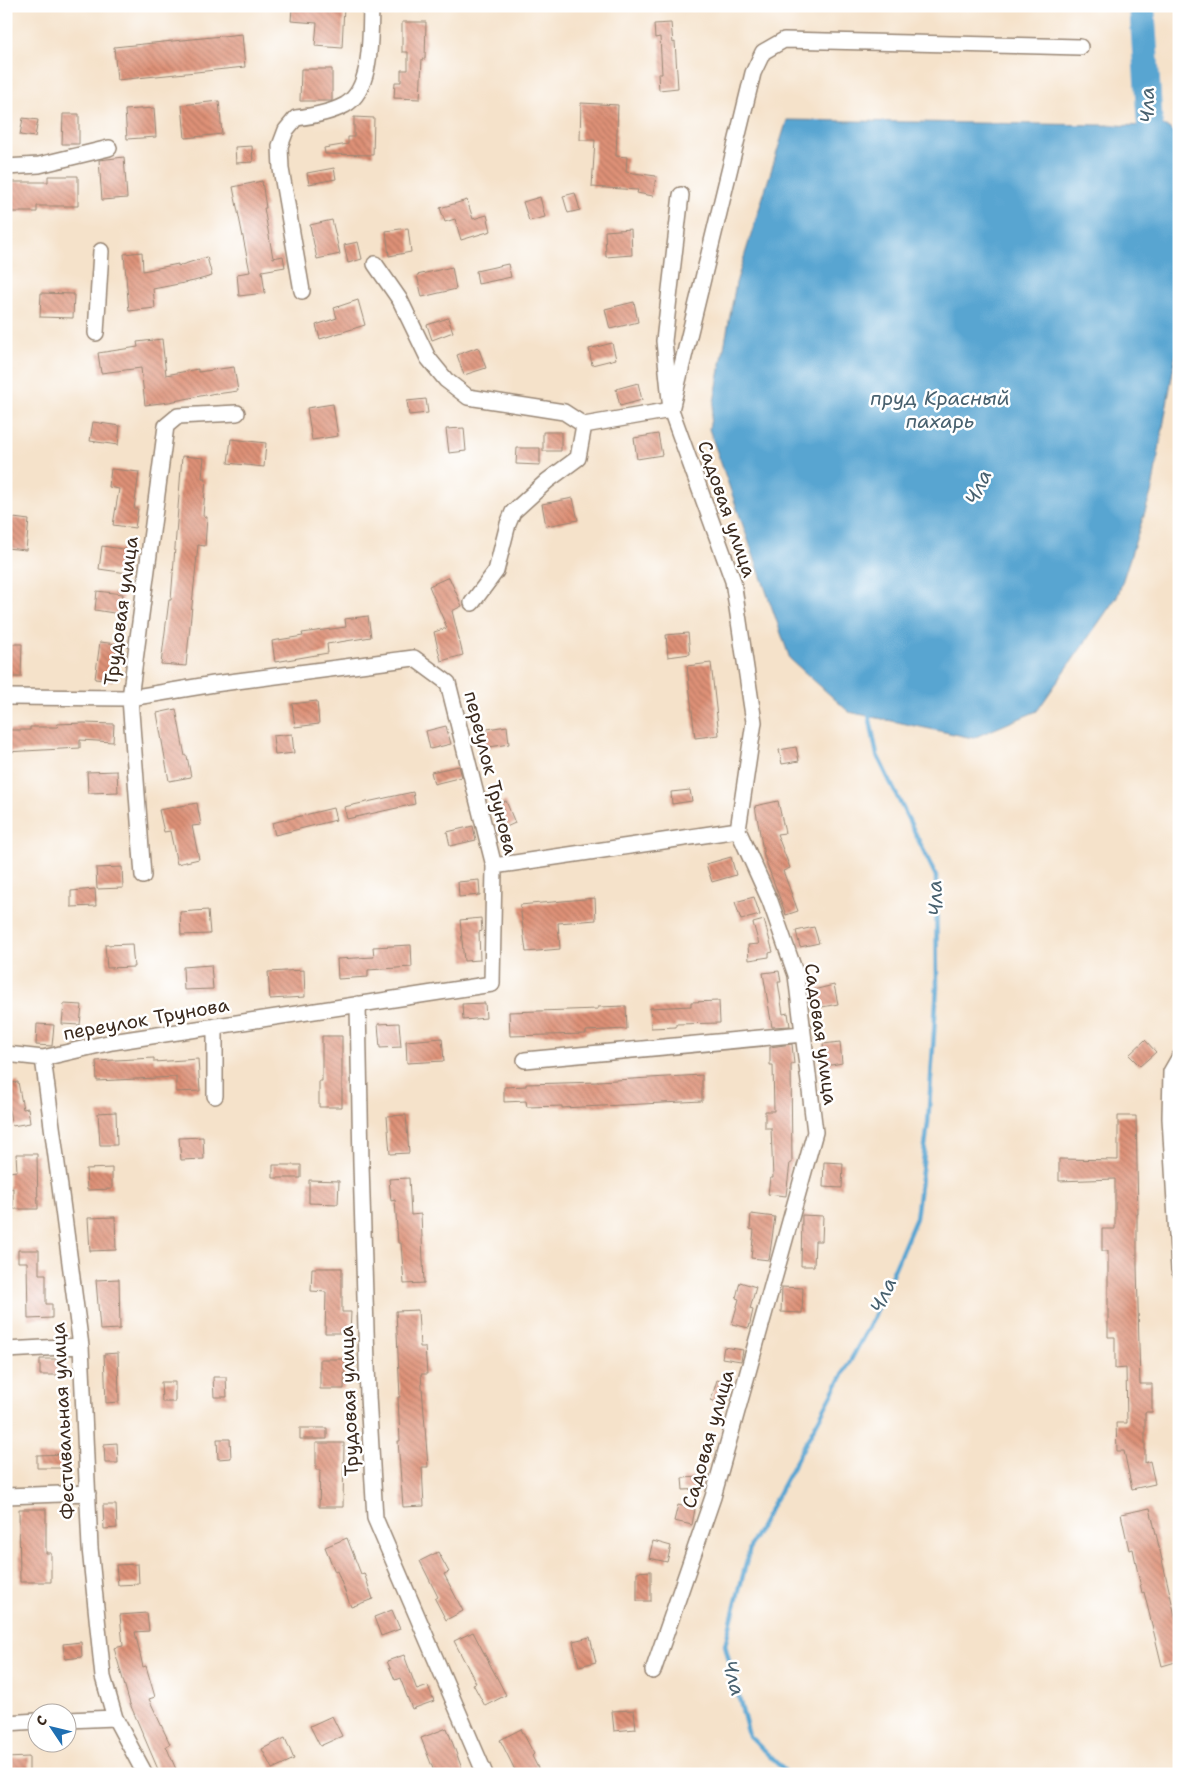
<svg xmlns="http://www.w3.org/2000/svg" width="1185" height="1780" font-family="'Shantell Sans',sans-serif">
  <defs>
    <pattern id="building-back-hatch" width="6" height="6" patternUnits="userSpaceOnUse" patternTransform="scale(1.25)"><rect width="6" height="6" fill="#de9177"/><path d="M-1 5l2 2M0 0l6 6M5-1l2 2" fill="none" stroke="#b57761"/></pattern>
  </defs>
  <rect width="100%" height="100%" fill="#fff"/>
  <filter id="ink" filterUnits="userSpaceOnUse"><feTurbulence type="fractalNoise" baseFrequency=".02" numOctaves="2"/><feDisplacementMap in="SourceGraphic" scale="10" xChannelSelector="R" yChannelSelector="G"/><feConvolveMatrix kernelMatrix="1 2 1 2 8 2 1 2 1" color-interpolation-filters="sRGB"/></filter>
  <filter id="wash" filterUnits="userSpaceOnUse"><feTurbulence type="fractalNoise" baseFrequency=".0096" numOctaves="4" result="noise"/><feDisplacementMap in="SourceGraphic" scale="20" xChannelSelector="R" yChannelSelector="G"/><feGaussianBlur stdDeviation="1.12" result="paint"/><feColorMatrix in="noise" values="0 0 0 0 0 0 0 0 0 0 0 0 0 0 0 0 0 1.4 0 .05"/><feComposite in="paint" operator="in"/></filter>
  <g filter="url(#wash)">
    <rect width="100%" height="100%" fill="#f5e2ca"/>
    <path fill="#58a5d1" stroke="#4a6878" d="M787,120L1166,126L1179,136V336L1152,490L1118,595L1037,711L973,738L849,712L790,659L709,429L736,283Z"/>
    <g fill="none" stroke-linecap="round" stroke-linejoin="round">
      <path stroke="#58a5d1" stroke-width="4.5" d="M788,1774L749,1736L725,1645L751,1544L873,1319L916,1218L928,1123L937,987L936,876L877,755L869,715L872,711"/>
      <path stroke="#58a5d1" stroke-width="26" d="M1142,6L1150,126"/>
    </g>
    <g id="blocks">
      <path fill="url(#building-back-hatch)" d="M327,6H344L342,48L315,46L317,23L291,21L292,8L327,10Z
        M402,22H426L425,59H422L420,99L394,98L395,82H401V70H408V52H402Z
        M671,23L673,43L675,42L678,88L659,90L658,74H662L660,37L655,38L654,24Z
        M242,34L245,67L117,80L114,47Z
        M301,69H332V101H300Z
        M219,101L222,134L185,138L182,105Z
        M581,103L618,105L616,156L627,157L626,172L656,176L653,196L637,193L638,190L592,187L595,140H580Z
        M154,108L156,137L127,139L125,110Z
        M63,114H79V144H62Z
        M354,117L374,118L373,155L325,154L324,148L348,144V137H354Z
        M23,118L38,120L35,137L20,135Z
        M252,146L253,162L236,163L235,147Z
        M124,157L127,198L102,200L99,160Z
        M334,168L336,179L309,184L307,173Z
        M48,176H78V206H37V212H7V182H48Z
        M262,181L266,208H264L273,258L283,256L285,267L262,271L265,293L239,296L237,274L250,272L233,187Z
        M575,193L580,210L568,213L563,196Z
        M540,197L545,217L529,221L523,202Z
        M467,200L473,219L487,215L491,231L461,240L455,219L445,222L440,208Z
        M332,220L340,254L317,259L310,225Z
        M408,228L411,252L389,256L386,231Z
        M631,229L632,255L606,257L605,231Z
        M358,242L362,259L348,263L344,245Z
        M142,252L143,271L178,264V266L207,257L212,276L194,281L153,289L155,308L129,311L124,254Z
        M508,264L511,277L478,284L476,271Z
        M452,267L456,289L422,297L417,275Z
        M41,293L74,294L73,318L40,317Z
        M358,300L365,325L320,339L316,325L337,318L334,308Z
        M634,302L638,322L610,329L605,309Z
        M448,318L453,332L432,340L427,325Z
        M162,339L166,375L198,369V372L234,367L238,391L216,394V393L169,402L145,405L141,368L101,373L98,353L138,347L137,342Z
        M612,343L616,359L592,365L589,349Z
        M478,347L486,368L464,375L457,355Z
        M638,383L642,400L620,406L616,389Z
        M426,399L428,413L409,415L407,401Z
        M333,404L338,436L312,440L307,408Z
        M93,422L120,426L118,445L90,441Z
        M464,428L466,451L449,453L446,429Z
        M543,432H561V451H543Z
        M658,434L662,455L637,459L634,438Z
        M231,439L266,443L264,467L228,463Z
        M517,448H540V465L516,464Z
        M182,456L204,458L202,478H206L203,516L207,517L205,546L198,545L186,666L161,664L169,600H171Z
        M111,469L139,472L134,509H138L135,528L113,525L119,489L109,487Z
        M573,498L578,520L546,526L542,504Z
        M6,517L29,520L26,550L6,548Z
        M102,546L130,550L127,573L99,569Z
        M449,577L462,606L452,611L463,655L441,661L434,632L447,628L429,586Z
        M97,591L123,594L120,614L95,610Z
        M368,616L371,637L327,644L328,653L275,662L272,641L303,636L302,633L346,627L345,619Z
        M688,633L690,654L668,657L666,635Z
        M100,642L117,644L112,681L95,679Z
        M6,644H22L21,677H6Z
        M711,663L719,735L695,738L687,666Z
        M317,701L319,724L295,727L292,704Z
        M176,709L185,756H187L191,777L169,781L157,713Z
        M84,723L114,724L113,742L80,740V748L6,752V730H30V727H58L57,724Z
        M446,726L451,744L430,749L426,731Z
        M507,726L509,744L483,748L481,730Z
        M292,734L294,753L275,755L273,736Z
        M796,747L799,761L782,764L779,750Z
        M459,766L462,777L434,784L431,772Z
        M117,771L118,792L88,793L87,772Z
        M690,790L692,801L672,804L671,792Z
        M413,792L415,804L347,819L344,807Z
        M506,801L515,823L504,828L495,805Z
        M778,801L785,833L777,834L790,868L783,871L798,911L786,915L764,856L755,806Z
        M197,803L201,825L192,826L199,859L177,864L170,831L164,832L159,810Z
        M333,808L336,820L275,835L272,823Z
        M473,826L476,840L450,846L447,832Z
        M731,857L736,875L712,882L706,864Z
        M122,867L123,888L97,889L96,868Z
        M479,880L480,895L459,897L458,882Z
        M95,889L96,906L71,907V891Z
        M754,897L760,915L741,920L735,902Z
        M595,898L596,920L558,923L560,949L526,952L520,905Z
        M208,910L210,934L181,935L180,912Z
        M481,918L482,931L479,932L480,960L464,961L460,920Z
        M764,920L773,952L769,953V957L749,960L748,945L759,944L753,923Z
        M814,927L819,943L800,947L796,931Z
        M132,944L134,967L107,968L105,945Z
        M411,945L412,967L368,970V977L338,979L337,959L374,957L373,947Z
        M211,965L213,989L184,990L183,967Z
        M304,970L305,997L270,999L268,972Z
        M779,971L781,982H778L783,1014L788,1013L790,1026L772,1027L763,973Z
        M834,985L838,1004L817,1008L813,990Z
        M719,1001L720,1023L676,1024V1027L651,1028L650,1008L691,1006V1002Z
        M485,1003L486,1018L463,1020L462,1004Z
        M64,1004L82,1005L80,1025L62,1024Z
        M626,1006L627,1029L586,1031V1034L510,1036L509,1012L598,1009V1007Z
        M399,1023L401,1047L380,1048L378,1024Z
        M37,1024L54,1025L52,1046L36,1045Z
        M322,1036H342V1107H319V1081H322Z
        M442,1038L444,1061L407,1063L406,1041Z
        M1145,1040L1156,1052L1140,1066L1129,1055Z
        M840,1042L842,1063L826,1066L823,1044Z
        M792,1044L794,1064H791L792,1163H790L786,1196L768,1194L770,1178H773L771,1128H765V1111H774L773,1065H770V1047Z
        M154,1058V1062L198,1059L200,1091L176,1092V1077L97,1081L96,1061Z
        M702,1075V1101L562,1108V1106L527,1107L526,1101L504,1102V1087L526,1086V1084L598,1082V1081Z
        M18,1082L23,1109L28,1108L30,1123L12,1126L6,1096V1084Z
        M116,1112L117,1145H100L98,1113Z
        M406,1115L409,1153L390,1154L387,1116Z
        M1118,1116H1136L1138,1214H1137V1266L1140,1384H1152V1412H1145V1463L1150,1461L1155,1484L1132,1489L1124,1451H1117L1116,1423H1127L1126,1368L1115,1369V1337H1108V1251H1102V1229H1115V1179L1059,1181V1159L1118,1160Z
        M203,1137L204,1159L181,1160L179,1138Z
        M16,1154H37L38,1209H13V1188L9,1189V1172L17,1171Z
        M824,1162L843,1163L842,1188L823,1187Z
        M273,1165H301V1178H273Z
        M112,1168V1189L87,1190L86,1169Z
        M409,1178L411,1215L421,1214L424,1283L404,1284L401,1243H398L395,1200L391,1201L389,1179Z
        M309,1180L339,1181L338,1204L309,1203Z
        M751,1214L775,1217L769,1260L751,1258L754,1230L750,1229Z
        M802,1215L823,1216L822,1241H815L814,1266H801Z
        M115,1217L116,1250L90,1251L88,1218Z
        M18,1250H39V1274H46V1304H52V1318L28,1319L27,1262H18Z
        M312,1268H342V1312H351L350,1333H325L326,1292L311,1291Z
        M119,1279L120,1329L100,1330L96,1280Z
        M740,1282L756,1287L750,1309L753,1310L749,1328L732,1324L739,1299L736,1298Z
        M782,1287L803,1288L802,1313L781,1312Z
        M418,1310L420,1347H425L427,1374H421L428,1467H422L424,1506L403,1507L398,1441H400L398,1397H400L396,1311Z
        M724,1347L743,1350L741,1361L722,1358Z
        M118,1353L119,1402L106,1403L104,1354Z
        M40,1359H60V1375H40Z
        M320,1359H345L344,1389H320Z
        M213,1377H226L227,1397H214Z
        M717,1380L731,1384L724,1405L711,1400Z
        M161,1382H175V1402H162Z
        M300,1428H327V1439H300Z
        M217,1439H230L231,1458L218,1459Z
        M117,1443L118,1463H105L104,1444Z
        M316,1443H344L343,1507H319L320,1470H316Z
        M67,1454L68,1468H37V1455Z
        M702,1477V1489L683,1490L682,1478Z
        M103,1505H116L117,1528L104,1529Z
        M678,1505L695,1509L692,1525L674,1521Z
        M1150,1508L1179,1633V1661L1162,1666L1144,1592L1142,1593L1133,1549L1129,1550L1121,1514Z
        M19,1509H46V1553H51V1582H20Z
        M347,1538L361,1574L364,1573L373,1599L351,1607L337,1571L335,1572L325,1547Z
        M653,1541L671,1546L667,1562L649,1558Z
        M438,1552L449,1572L444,1574L463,1611L446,1620L435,1599L438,1597L420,1561Z
        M138,1564L139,1584L118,1585L116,1565Z
        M651,1571V1601H637V1572Z
        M392,1610L400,1629L381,1636L374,1617Z
        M147,1613L149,1631L135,1632L143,1667L146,1666L155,1697L149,1699L170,1744L166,1746L178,1774H160L130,1704L114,1648L123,1646L120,1615Z
        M473,1632L506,1695L485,1706L473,1684L476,1683L454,1641Z
        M590,1637L596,1662L579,1666L573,1641Z
        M81,1642L82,1657L65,1659L63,1644Z
        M404,1655L417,1690L428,1686L434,1701L412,1709L400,1678L395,1680L387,1661Z
        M634,1710L636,1729L614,1731L612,1711Z
        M332,1716L342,1736L320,1746L310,1726Z
        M447,1728L457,1755L464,1774H435L421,1738Z
        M521,1729L534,1754L532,1756L541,1774H517L500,1740Z
        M285,1738L294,1759L272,1769L262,1749Z
        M29,1757V1774H7L6,1758Z"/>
    </g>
  </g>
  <g filter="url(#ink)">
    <use href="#blocks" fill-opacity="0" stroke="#988674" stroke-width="1"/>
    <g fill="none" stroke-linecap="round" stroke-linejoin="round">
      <g stroke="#988674" stroke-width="18">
        <path id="minor" d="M6,167L39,165L109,148
          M375,264L400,300L428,358L446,380L468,397L564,412L584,425L671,410L753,73L763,52L784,40L1080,47
          M302,291L281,169L280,146L286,130L296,118C313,116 330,113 345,105C373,89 370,34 371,6
          M96,333L101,251
          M472,603L496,571L508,524L513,512L547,481L578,458L584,425
          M6,697L130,698L214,684L414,658L448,683L494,866L492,984L112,1042L43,1058L6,1054
          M494,866L738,830
          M143,876L130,698L166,426L178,416L237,413
          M358,1004L361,1164L368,1396L375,1518L485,1774
          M215,1026V1096
          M43,1058L81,1346L90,1548L103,1677L115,1718L145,1774
          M1179,1058L1171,1072L1170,1118L1179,1270
          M525,1060L803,1034
          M6,1350L81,1346
          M6,1496L88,1493
          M653,1671L713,1497L815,1132L796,975L770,901L738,830L754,722L733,581L671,410L664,341L681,195
          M68,1720L115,1718
          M6,1723L38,1721"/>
      </g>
      <use href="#minor" stroke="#fff" stroke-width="15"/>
    </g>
  </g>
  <g text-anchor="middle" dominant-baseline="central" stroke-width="5" stroke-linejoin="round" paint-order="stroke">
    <g font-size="19" fill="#3b2a1e" stroke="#fff">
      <text transform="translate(727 509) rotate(71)">Садовая улица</text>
      <text transform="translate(121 611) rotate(-82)">Трудовая улица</text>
      <text transform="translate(491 773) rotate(76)">переулок Трунова</text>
      <text transform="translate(146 1019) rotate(-10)">переулок Трунова</text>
      <text transform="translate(821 1034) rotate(82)">Садовая улица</text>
      <text transform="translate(349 1401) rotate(-92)">Трудовая улица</text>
      <text transform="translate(63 1421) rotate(-93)">Фестивальная улица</text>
      <text transform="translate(708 1439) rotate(-74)">Садовая улица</text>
    </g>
    <g font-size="20" font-style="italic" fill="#48616f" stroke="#fff">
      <text transform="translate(1147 105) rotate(-90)">Чла</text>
      <text x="940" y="398">пруд Красный<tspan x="940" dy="23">пахарь</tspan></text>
      <text transform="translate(978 487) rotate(-65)">Чла</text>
      <text transform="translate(935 898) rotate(-93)">Чла</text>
      <text transform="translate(883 1295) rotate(-66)">Чла</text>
      <text transform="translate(734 1678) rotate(75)">Чла</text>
    </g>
  </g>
  <rect width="1185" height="1780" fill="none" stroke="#fff" stroke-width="25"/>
  <g transform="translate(52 1728) rotate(305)"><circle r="24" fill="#ffffff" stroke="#b1aaa5"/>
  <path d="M0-4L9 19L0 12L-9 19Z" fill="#1f6fb2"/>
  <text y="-8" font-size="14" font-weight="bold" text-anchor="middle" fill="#3b2a1e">С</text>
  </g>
</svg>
